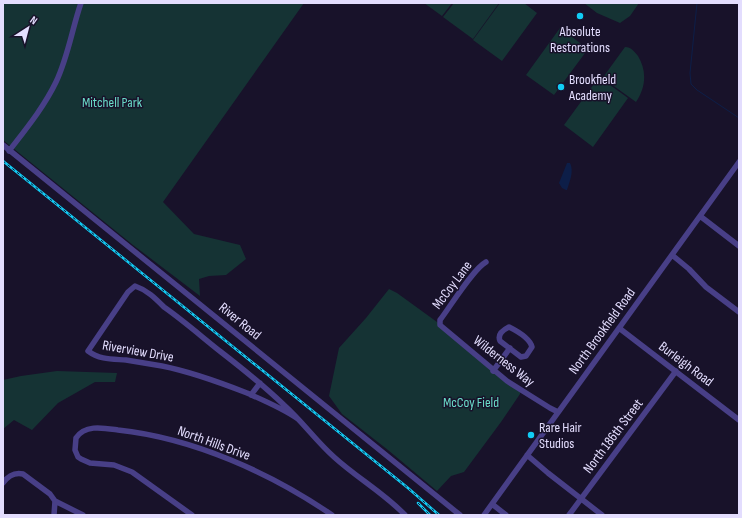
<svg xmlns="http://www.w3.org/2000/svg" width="742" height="518" font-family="'Sofia Sans Condensed',sans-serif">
  <rect width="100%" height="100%" fill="#18122a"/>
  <path fill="#153334" d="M3,3H304L163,202L194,234L240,245L246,259L226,275L209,276L199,279L200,296L133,245L3,140Z
    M424,3H452L442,16Z
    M454,3H499L473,39L443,17Z
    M500,3H524L537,13L502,61L473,40Z
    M584,3H639L630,16L620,23L597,13Z
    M560,28L588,49L554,95L526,75Z
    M625,47C631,47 635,52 638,56C647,71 646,87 636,102L604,79V76Z
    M599,77L628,98L593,147L564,125Z
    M389,289L397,293L437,322L520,391V394L501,422L464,472L451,476L437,491L388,450L342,414L329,396L339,348L366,318Z
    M57,371L117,373L115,382H95L58,403L32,430L14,420L3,429V380L21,376Z"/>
  <path fill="#0d1e48" d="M567,163H570C574,171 570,181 567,190H566L562,188L559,183Z"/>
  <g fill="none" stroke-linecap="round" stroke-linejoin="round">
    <path stroke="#0d1e48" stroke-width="1" d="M697,3L690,73L691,84L697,90L739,118"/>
    <path stroke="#483f87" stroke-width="5.5" d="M3,145L460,515
      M9,151C26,129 44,107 56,82C68,57 72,29 81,3
      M700,216L739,246
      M672,255L689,269L706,287L739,312
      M486,262C473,269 450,307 440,320V325L507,381L550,408L558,412
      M509,327C517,331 530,339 532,347L526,356L521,357L500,341C497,334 503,330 509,327Z
      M619,328L739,420
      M493,371L510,348
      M251,395L260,383
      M298,419C282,408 265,401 247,393C219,382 192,372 162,366C150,364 138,362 126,360C112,359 100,360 88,351L128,292L135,286C147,290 155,298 164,307C184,321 202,337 221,352C243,369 264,386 284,405C302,421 316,441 334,457C357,478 384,493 405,515
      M527,455L548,473L602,515
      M3,483C8,476 14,472 23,474L50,494L55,501
      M492,504L506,515
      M54,515L55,501L83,515
      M192,515L132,472L114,465L90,463L81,459L78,457L75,450L76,438C85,424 104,428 118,430C193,438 271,473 332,515
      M484,515L739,162
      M569,515L676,371"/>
    <g stroke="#11ccf5" stroke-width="2.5">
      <path id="rail" d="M3,161L408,488L439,515
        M418,503L430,515"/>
    </g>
    <use href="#rail" stroke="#18122a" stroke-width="1" stroke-dasharray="3" stroke-linecap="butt"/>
  </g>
  <g fill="#11ccf5" stroke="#18122a" stroke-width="1.5">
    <circle cx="580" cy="16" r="4"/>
    <circle cx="561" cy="87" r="4"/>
    <circle cx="531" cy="435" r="4"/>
  </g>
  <g text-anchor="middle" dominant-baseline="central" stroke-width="3" stroke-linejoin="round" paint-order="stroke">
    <g font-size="14" fill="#e3ddfe" stroke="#18122a" text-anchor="start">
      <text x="580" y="31" text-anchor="middle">Absolute<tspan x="580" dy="16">Restorations</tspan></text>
      <text x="569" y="79">Brookfield<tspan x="569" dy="16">Academy</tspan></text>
      <text x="539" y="427">Rare Hair<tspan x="539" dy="16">Studios</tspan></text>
    </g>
    <g font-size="14" fill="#6adcc9" stroke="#18122a">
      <text x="112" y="102">Mitchell Park</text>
      <text x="471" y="402">McCoy Field</text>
    </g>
    <g font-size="14" fill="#e3ddfe" stroke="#18122a">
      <text transform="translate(452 285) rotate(-53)">McCoy Lane</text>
      <text transform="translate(240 321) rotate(39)">River Road</text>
      <text transform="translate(602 331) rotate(-54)">North Brookfield Road</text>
      <text transform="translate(138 351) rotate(10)">Riverview Drive</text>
      <text transform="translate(504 361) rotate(38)">Wilderness Way</text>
      <text transform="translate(686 364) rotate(37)">Burleigh Road</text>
      <text transform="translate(613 436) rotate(-53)">North 186th Street</text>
      <text transform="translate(214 443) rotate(20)">North Hills Drive</text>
    </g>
  </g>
  <rect width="742" height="518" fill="none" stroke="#e3ddfe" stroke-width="8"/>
  <g transform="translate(28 28) rotate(36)" stroke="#18122a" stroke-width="3" paint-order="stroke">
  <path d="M0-3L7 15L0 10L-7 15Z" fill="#e3ddfe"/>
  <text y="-6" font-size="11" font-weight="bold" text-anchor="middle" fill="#e3ddfe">N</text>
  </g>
</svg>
